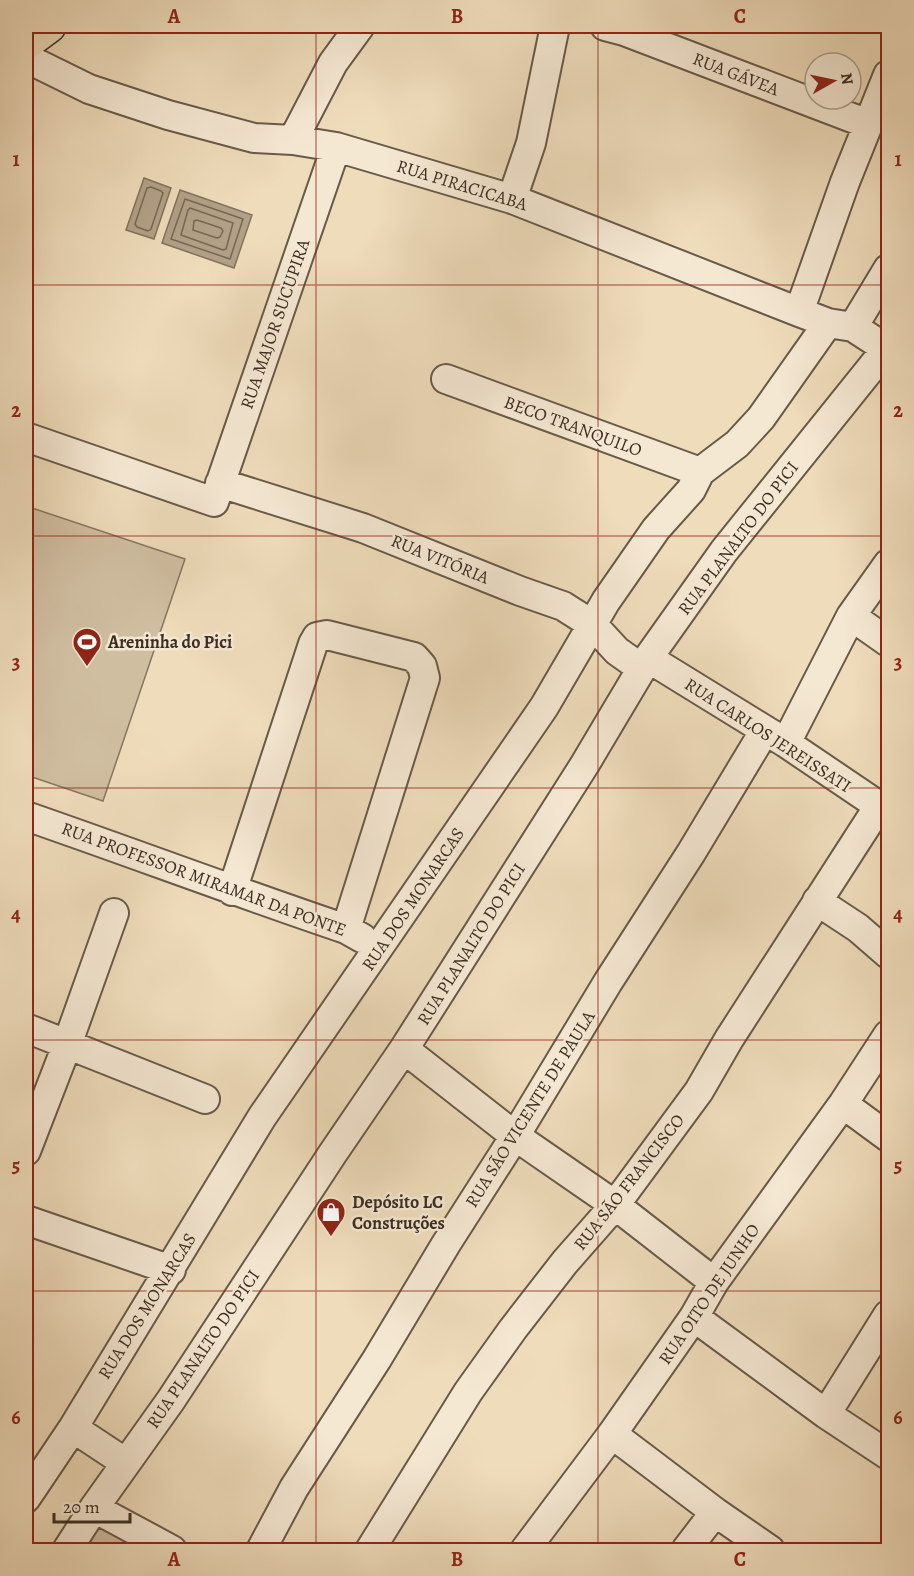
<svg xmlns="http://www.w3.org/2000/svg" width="914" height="1576" font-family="Alegreya,serif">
  <rect width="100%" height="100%" fill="#efdcbb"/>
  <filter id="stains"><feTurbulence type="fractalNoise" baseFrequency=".00333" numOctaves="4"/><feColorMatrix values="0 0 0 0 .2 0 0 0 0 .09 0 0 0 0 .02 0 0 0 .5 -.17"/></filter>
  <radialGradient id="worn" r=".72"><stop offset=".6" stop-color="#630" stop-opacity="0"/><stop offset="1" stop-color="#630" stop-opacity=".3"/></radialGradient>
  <path fill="#d0bea1" stroke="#867662" stroke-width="1.5" d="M26,506L185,559L103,801L26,775Z
    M104,1526L151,1550H83L95,1530Z"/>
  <path fill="#b2a187" stroke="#82735f" stroke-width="1.5" d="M144,178L171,188L154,239L126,230Z
    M180,190L252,215L234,268L162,243Z"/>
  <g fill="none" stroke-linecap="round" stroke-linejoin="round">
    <path stroke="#766855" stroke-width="1.5" d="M151,187L161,191L163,193L151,229L148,231L137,227L135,224L147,188Z
      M185,199L243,219L230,259L171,239Z
      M190,208L233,223L226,249L223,250L181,235L188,210Z
      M197,220L221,228L223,231L220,237L217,238L193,230L194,221Z"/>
    <g stroke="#685a49" stroke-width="32">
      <path id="minor" d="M605,26L624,31L868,124
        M26,58L89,89L168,115L254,138L293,140L336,147L512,199L799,312L828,323L853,327L887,349
        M293,140L333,63L360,26
        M512,199L531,143L555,26
        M799,312L845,182L888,75
        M853,327L888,269
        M446,379L700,472
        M26,437L214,502L336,147
        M220,483L363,528L520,591L563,606L593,625L617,651L641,668
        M851,616L888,642
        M648,658L786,743L888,812
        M786,743L851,616L888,564
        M26,816C133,853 239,893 346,929L362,938
        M232,891L313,644L317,637L327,635L414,657L422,666L425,678L346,929
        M817,901L858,928L888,954
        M26,1028L205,1099
        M404,1049L515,1136L615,1205L714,1282
        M843,1104L888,1137
        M26,1151L67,1045L114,913
        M26,1220L171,1270
        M694,1317L826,1414L888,1455
        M826,1414L888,1315
        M73,1428L126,1463
        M612,1434L715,1512L770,1550
        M26,1498L73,1428L262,1117L544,707L606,601L656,529L691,490L700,472L737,444L761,418L828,323
        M94,1508L172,1550
        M67,1550L94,1508L171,1400L333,1153L404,1049L585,764L648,658L724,551L888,347
        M261,1550L294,1488L377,1359L446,1244L515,1136L608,982L691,853L765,730
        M370,1550L468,1392L513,1329L565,1262L615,1205L699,1091L729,1039L879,806
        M525,1550L612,1434L694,1317L714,1282L843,1104L888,1035
        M686,1550L715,1512"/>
    </g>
    <g stroke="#3b2e23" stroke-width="36">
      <path id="major" d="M26,43L49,26"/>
    </g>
    <use href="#minor" stroke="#f5e8d3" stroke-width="28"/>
    <use href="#major" stroke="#efdcbb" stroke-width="33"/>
  </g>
  <path fill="none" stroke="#8f2418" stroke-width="1.5" stroke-opacity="0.55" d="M316,26V1550M598,26V1550M26,285H888M26,536H888M26,788H888M26,1040H888M26,1291H888"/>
  <defs>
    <g id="stadium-pin" transform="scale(1.5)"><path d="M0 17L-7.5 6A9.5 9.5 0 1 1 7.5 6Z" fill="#8f2418" stroke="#f5e8d3"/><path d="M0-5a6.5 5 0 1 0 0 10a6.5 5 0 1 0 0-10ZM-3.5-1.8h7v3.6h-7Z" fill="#fff"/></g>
    <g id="shop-pin" transform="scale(1.5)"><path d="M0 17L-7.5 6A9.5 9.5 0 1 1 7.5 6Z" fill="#8f2418" stroke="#f5e8d3"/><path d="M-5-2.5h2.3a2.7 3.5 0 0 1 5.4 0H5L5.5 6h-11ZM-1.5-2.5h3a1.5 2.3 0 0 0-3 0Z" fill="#fff"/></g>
  </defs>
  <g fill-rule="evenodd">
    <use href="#stadium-pin" x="87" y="642"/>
    <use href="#shop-pin" x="331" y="1212"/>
  </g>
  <g text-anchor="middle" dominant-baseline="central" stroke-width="5" stroke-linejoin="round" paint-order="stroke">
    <g font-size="18" fill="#3b2e23" stroke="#f5e8d3">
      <text transform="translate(736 74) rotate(21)">RUA GÁVEA</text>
      <text transform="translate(462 185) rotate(17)">RUA PIRACICABA</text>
      <text transform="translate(275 324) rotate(-71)">RUA MAJOR SUCUPIRA</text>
      <text transform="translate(573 426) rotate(20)">BECO TRANQUILO</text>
      <text transform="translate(738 538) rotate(-53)">RUA PLANALTO DO PICI</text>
      <text transform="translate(440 559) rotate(22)">RUA VITÓRIA</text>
      <text transform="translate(768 735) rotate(33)">RUA CARLOS JEREISSATI</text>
      <text transform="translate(204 879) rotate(20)">RUA PROFESSOR MIRAMAR DA PONTE</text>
      <text transform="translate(413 899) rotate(-56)">RUA DOS MONARCAS</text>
      <text transform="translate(471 944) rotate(-58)">RUA PLANALTO DO PICI</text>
      <text transform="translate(530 1109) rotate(-58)">RUA SÃO VICENTE DE PAULA</text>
      <text transform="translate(629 1182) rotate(-52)">RUA SÃO FRANCISCO</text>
      <text transform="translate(709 1294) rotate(-56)">RUA OITO DE JUNHO</text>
      <text transform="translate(147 1306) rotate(-58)">RUA DOS MONARCAS</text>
      <text transform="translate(203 1349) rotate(-56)">RUA PLANALTO DO PICI</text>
    </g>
    <g font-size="18" font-weight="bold" fill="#3b2e23" stroke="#f5e8d3" text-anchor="start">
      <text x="108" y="642">Areninha do Pici</text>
      <text x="352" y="1202">Depósito LC<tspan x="352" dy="21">Construções</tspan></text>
    </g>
  </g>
  <rect width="914" height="1576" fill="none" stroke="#efdcbb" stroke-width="66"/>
  <g transform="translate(833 81) rotate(81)"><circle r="28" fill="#f5e8d3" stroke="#ab9e8d" stroke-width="1.5"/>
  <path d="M0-4.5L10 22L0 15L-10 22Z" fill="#8f2418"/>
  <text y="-9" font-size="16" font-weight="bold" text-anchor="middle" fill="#3b2e23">N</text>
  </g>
  <path d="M54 1513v9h76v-9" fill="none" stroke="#3b2e23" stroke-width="3"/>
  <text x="63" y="1513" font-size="18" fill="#3b2e23" stroke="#f5e8d3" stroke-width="4.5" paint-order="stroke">20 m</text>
  <rect x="33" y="33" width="848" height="1510" fill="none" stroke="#8f2418" stroke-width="2"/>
  <g font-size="20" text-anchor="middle" font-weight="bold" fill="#8f2418">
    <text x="174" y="23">A</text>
    <text x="457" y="23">B</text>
    <text x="740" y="23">C</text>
    <text x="16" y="166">1</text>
    <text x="898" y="166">1</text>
    <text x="16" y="417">2</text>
    <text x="898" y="417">2</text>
    <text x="16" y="669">3</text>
    <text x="898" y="669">3</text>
    <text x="16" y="921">4</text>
    <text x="898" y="921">4</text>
    <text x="16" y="1172">5</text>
    <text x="898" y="1172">5</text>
    <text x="16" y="1424">6</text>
    <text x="898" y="1424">6</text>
    <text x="174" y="1566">A</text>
    <text x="457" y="1566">B</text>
    <text x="740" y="1566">C</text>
  </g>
  <rect width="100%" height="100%" filter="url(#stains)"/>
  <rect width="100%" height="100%" fill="url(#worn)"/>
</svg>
